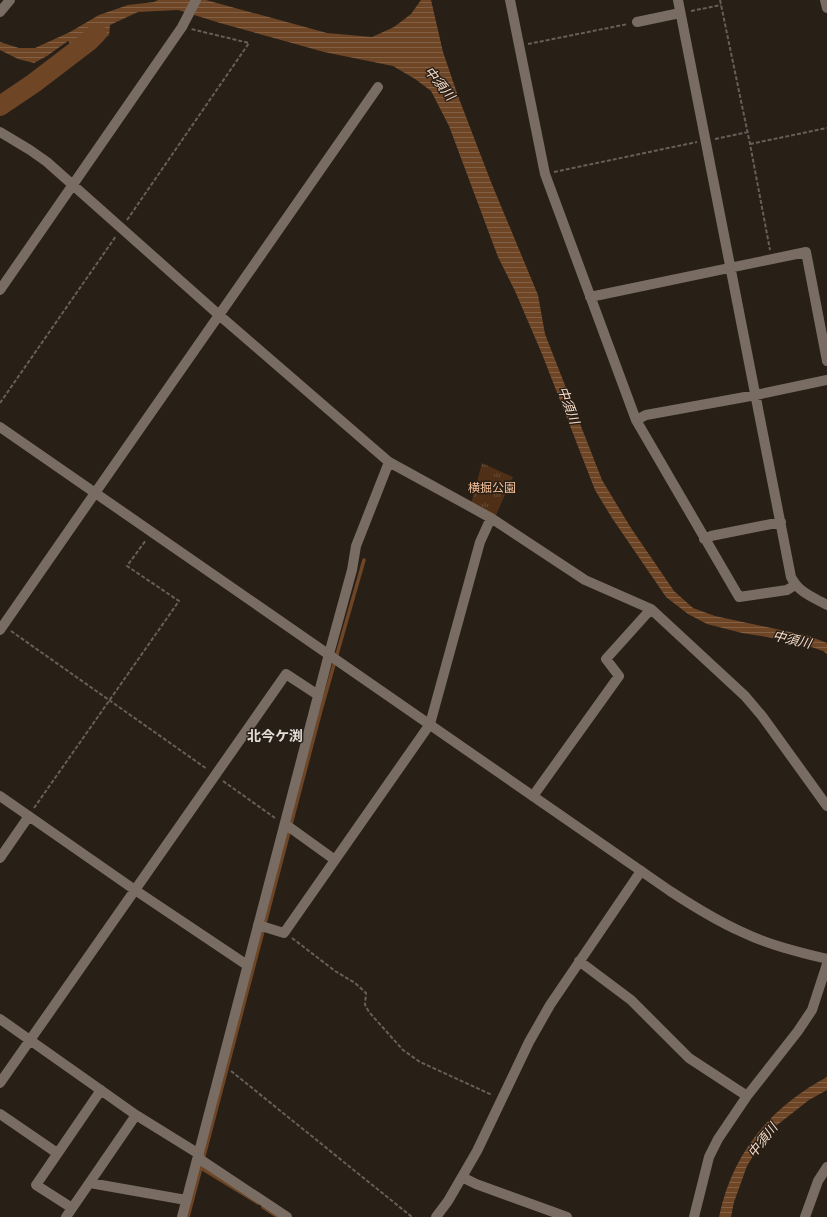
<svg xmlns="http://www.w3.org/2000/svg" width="827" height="1217" font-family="Ubuntu,'Noto Sans JP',sans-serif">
  <defs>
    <pattern id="grass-tufts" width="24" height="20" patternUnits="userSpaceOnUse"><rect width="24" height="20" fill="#4f2f15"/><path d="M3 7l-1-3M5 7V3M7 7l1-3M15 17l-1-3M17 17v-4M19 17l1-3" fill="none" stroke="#684d36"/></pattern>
    <pattern id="water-rules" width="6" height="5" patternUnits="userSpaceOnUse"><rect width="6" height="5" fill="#6e4626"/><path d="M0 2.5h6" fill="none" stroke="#826045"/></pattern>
  </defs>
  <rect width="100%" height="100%" fill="#281f17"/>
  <path fill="url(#grass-tufts)" d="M482,463L513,477L495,517L471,504Z"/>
  <path fill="url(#water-rules)" d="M158,0H206L327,33L372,37L394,27L411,14L421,0H431L443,52L458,96L491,182L538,295L545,334L602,480L631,528L674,591L693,608L715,616L809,636L827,643V654L823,651L797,642L742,633L707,624L688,614L666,597L612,518L595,490L542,354L515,291L498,257L449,126L431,91L415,79L393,66L324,52L220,23L178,10L138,12L110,25L109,35L80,56L68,41L47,56L34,63L18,59L0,50V42L19,48H35L70,32L99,15L128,5L154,2Z
    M827,1077V1090L809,1100L767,1133L747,1166L734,1202L731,1217H719C732,1153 771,1107 827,1077Z"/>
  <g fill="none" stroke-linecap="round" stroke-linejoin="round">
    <path stroke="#6e4626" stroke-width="3.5" d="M201,1168L258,1203
      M263,1207L278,1217
      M188,1217L321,710L364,560"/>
    <path stroke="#6e4626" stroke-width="20" d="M0,106L34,83L89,41L97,33"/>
    <path stroke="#675f58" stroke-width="2" stroke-dasharray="4 2" stroke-linecap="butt" d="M720,0L750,144L770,250
      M691,11L721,5
      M528,44L628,24
      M715,139L748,132
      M750,144L827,128
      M554,172L697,142
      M127,220L249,43L191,29
      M0,403L116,236
      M11,631L207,769
      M223,781L275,818
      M34,808L179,601L127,566L146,540
      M292,938L335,971L355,983L366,993L365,1005L369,1012L403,1050L420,1062L492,1095
      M231,1071L412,1217"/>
    <path stroke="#786c63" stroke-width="10" d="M510,0L545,174L636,420L739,597L787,590L795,585
      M678,0L791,577C799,593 813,597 827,605
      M825,0L827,8
      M0,12L10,0
      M637,22L680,13
      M0,132L30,150L47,162L219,315L389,462L491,518L585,580L651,609L745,696L762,716L827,806
      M0,290L182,27L196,0
      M590,297L806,252L827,361
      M636,420L646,415L756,395L827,380
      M95,493L378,87
      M704,539L711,536L781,522
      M0,796L135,890L247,965
      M533,796L619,676L606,659L651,609
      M285,824L335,860
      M0,858L29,816
      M258,925L284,933L430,724L480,542L491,518
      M579,961L631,1000L689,1058L747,1096
      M0,1019L136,1115L199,1154
      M0,1083L286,674L318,695
      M0,1114L57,1153
      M198,1158L287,1217
      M462,1177L476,1184L567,1217
      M90,1183L186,1200
      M72,1208L36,1185L101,1090
      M66,1217L136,1115
      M182,1217L329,654L352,570L356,546L389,462
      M436,1217L448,1201L477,1151L529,1042L550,1005L641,871
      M694,1217L709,1157L718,1139L747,1096L798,1031L812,1010L827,964
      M805,1217L818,1181L827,1167"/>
    <path stroke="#786c63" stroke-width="10" d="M0,427L670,891C693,906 717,921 742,932C769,945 798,952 827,959
      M0,630L95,493"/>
  </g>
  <g text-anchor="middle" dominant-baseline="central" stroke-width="3" stroke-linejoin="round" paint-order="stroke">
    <g font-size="12" fill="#f7c19a" stroke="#281f17">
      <text x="492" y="487">横掘公園</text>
    </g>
    <g font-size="13" font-style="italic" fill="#fadeca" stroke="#281f17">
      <text transform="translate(440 83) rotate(51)">中須川</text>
      <text transform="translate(569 405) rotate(70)">中須川</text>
      <text transform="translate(792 639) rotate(13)">中須川</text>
      <text transform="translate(762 1140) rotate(-52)">中須川</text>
    </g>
    <g font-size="14" font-weight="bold" fill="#e2dbd7" stroke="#281f17">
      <text x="275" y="736">北今ケ渕</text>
    </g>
  </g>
</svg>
